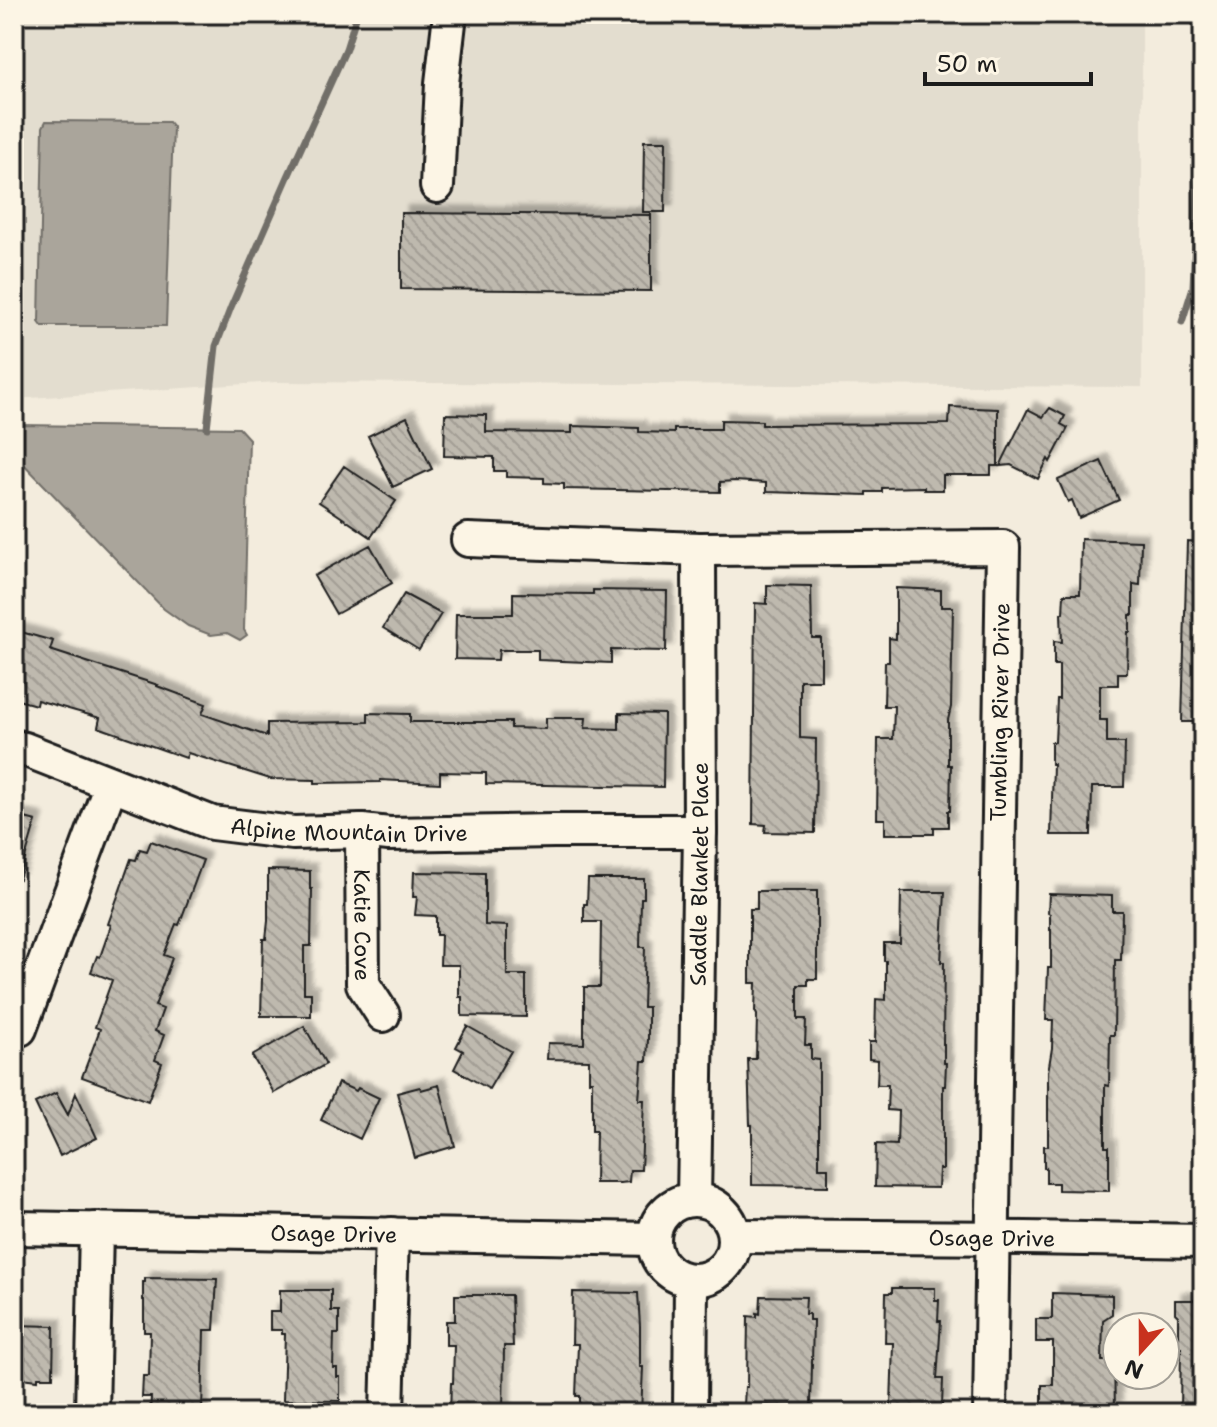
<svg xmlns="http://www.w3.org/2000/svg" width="1217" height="1427" font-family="'Shantell Sans',sans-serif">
  <defs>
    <pattern id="building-back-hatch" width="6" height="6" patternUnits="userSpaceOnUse" patternTransform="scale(2)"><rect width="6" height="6" fill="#beb9ae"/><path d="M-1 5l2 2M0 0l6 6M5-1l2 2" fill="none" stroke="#a39e95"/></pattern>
    <filter id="shadow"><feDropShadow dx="7" dy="-7" stdDeviation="2" flood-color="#0004"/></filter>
  </defs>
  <rect width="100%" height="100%" fill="#f3ecdd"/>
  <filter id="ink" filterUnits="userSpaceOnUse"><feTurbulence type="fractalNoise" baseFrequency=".0125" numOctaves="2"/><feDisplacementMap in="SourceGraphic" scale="16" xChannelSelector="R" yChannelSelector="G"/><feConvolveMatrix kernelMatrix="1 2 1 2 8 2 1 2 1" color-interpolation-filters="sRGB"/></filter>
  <g filter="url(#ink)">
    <path fill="#e3ddcf" d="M14,14H1142V387L277,382L14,399Z"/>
    <path fill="#aaa59b" stroke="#716e68" stroke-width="2" d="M46,121L169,122L173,127L166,326H42L39,322L43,127Z
      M20,425L239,428L249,439L244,630L247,635L240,640L227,633L211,635L188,626L164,609L14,454V426Z"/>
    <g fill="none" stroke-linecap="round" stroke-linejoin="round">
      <path stroke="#716e68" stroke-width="7" d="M1182,322L1193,287L1202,90V38L1196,14
        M207,428L216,346L231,307L287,179L346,49L357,14"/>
    </g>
    <path fill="url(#building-back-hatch)" stroke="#1c1c1c" stroke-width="2" filter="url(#shadow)" d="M644,141H666L665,212H643Z
      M401,213L651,215V291L401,289Z
      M950,407L998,409V466H991V475H943V490H924V487L882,488V492H867V495L766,492V483L735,481L720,482V492L564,489V484L544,483V478L506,477V471H494V457L444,456L445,414L486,415V432L572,433V426L639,428V432L674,433V429H721V420L762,421V425L949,424Z
      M1050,408L1065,416L1061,424L1068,428L1050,462L1048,459L1038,479L1011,465L1000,466L1028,409L1043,417Z
      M407,417L432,469L393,487L368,436Z
      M1101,461L1119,500L1079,518L1072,500L1068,502L1058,480Z
      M344,466L396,501L371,537L319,502Z
      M1081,539L1141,541L1140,585L1133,584V615H1130V632H1128L1127,673H1118V685H1100V720H1107V743H1125L1124,787H1092L1091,835H1051L1053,764H1051V742H1055L1057,699H1059V665H1054V641L1062,642L1061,613H1063L1064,594H1080Z
      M1187,541L1203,542V722H1182Z
      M370,545L392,583L336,614L314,576Z
      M767,585L811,586L812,638H821V680H800V738L816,739L815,833L765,832L766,825L753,824L755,603L767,604Z
      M896,588L941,590V607H953L951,707L948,720V765H951L950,811H948V827H934V834H885V819H877L878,739H893L894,706H884L885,662H889V638L896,639Z
      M593,590L667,591L666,651L611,650V663L538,660V650H499L498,660L455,659L456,614H513V593L593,594Z
      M404,594L441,614L419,650L383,628Z
      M14,630L53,641L50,650L158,685L157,686L206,704L202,714L267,736V723L368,722V713L410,714V722H511V728L546,729V718H586L585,728L619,729V713L664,714L663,787L486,784V773L440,772V783L380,780V782L315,783V780L270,779L188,753L186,758L98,727L100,718L37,700L36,705L14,699Z
      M14,815L36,821L19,879L14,878Z
      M151,841L203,860L179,925L176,924L164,955L172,958L155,1006L163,1009L155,1031L164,1035L155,1060L162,1063L148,1101L82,1077L100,1029L95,1027L112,980L91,972L97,956L100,957L111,925L108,924L131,859L136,860L140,849L147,851Z
      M268,870L310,871V889H312L311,946H304V993H311V1016H261L263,939H266L268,921Z
      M414,872L485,873V925L507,926V975H526V1017L462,1016V997H459V965H440L441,935H436V916L415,915L417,897H413Z
      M588,879H644V898H641L640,947H645L643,1007H648V1039L647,1061H642L639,1100H644L641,1170H630L629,1182L620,1183H595L596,1131H592V1081H589V1060L547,1059L548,1043L584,1044V987H600L601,922H584V904H587Z
      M757,891H817V979H808V985H798V1019H806L805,1045H811V1059L819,1060V1168H828V1186L752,1185V1125H750L748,1059H756L757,1015L755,1011L756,983H750V909H757Z
      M901,892H945L941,962H944L943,1044H944V1063H946L945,1086H943V1169H939L938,1188L875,1187L876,1144L897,1145L898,1111L887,1110L888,1085H877L878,1060L869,1059V1042H875L876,999L886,1000V961H884V943H900Z
      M1049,894L1112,896V911H1122L1121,960H1115L1114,1035H1110L1109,1086L1105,1085V1147H1109V1191L1058,1190V1183H1046V1168H1044V1146H1048V1072L1052,1048L1053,1020H1046L1048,968H1051V930H1050V914L1048,913Z
      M304,1026L326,1064L274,1093L252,1056Z
      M467,1026L511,1051L489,1089L454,1069L463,1051L456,1047Z
      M338,1083L356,1091L358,1088L379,1098L360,1139L321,1120Z
      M439,1085L455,1146L415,1158L397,1093L420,1087L421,1090Z
      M56,1093L68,1115L76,1093L97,1138L60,1156L35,1103Z
      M145,1278L217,1279L214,1330H204L202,1413H150L151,1397H142L143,1376H149L150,1332H144V1300H143V1282H145Z
      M892,1288H935V1300H939L938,1321H941L937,1379H943L942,1407L891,1406L893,1343H885L886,1293H892Z
      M280,1290H331V1311H339V1334H334L333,1368H337V1377H340V1401L283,1400L285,1334H282V1330H270V1312H280Z
      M573,1292L638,1293L640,1326V1367H643L641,1413H580V1396H576L578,1344H572Z
      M1052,1293L1112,1295V1314L1103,1320L1102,1361H1114L1115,1409L1042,1408V1385H1053V1342H1036V1319H1052Z
      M455,1295H511L513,1346H504L503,1413H450L451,1383H453L454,1345H446V1321H455Z
      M761,1296L806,1297L805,1314H809V1320H813L811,1406L744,1405L745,1387H747L748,1316L757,1317V1313L760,1314Z
      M1175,1300H1203V1411H1180L1181,1347H1178V1316L1175,1313Z
      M14,1325L54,1326L53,1377H38V1380L14,1377Z"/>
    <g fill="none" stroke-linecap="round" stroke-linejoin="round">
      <g stroke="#1c1c1c" stroke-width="38">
        <g id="minor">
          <path d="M437,186L442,83L450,14"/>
          <path d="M468,540L699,549L1003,547L990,1413"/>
          <path id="s1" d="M14,747L24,749L212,823L293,833L362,831L389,834L554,831H700"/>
          <path id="s2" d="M362,831L363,984L383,1015"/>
          <path d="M14,1029H20L111,784"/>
          <circle cx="694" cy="1240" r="40"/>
          <path id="s3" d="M694,1200L700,831L699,549"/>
          <path id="s4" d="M14,1228L654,1239"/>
          <path id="s5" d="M734,1236L1026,1238L1203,1241"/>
          <path d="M92,1413L96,1229"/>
          <path d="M387,1413L392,1234"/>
          <path d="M690,1413L691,1280"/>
        </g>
      </g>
      <use href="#minor" stroke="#fcf5e5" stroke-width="32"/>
    </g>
  </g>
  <g text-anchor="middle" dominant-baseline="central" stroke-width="6" stroke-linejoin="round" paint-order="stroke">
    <g font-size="22" fill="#1c1c1c" stroke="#fcf5e5">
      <text transform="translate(1000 712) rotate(-89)">Tumbling River Drive</text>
      <text stroke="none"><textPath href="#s1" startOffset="350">Alpine Mountain Drive</textPath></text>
      <text stroke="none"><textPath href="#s3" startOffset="326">Saddle Blanket Place</textPath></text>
      <text stroke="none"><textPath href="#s2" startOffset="94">Katie Cove</textPath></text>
      <text stroke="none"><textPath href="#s4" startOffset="320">Osage Drive</textPath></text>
      <text stroke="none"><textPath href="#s5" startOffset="258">Osage Drive</textPath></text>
    </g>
  </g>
  <rect width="1217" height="1427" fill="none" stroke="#fcf5e5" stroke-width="48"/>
  <rect x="24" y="24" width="1169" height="1379" fill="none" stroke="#1c1c1c" stroke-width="3" filter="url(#ink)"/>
  <g transform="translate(1141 1351) rotate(201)"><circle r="38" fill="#fcf5e5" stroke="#a29e95" stroke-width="2"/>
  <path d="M0-6L14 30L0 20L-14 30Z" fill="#c8321e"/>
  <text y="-12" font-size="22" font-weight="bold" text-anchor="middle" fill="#1c1c1c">N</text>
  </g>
  <path d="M925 72v12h166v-12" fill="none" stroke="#1c1c1c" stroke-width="4"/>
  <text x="937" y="72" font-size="24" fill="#1c1c1c" stroke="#fcf5e5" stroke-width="6" paint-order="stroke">50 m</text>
</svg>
